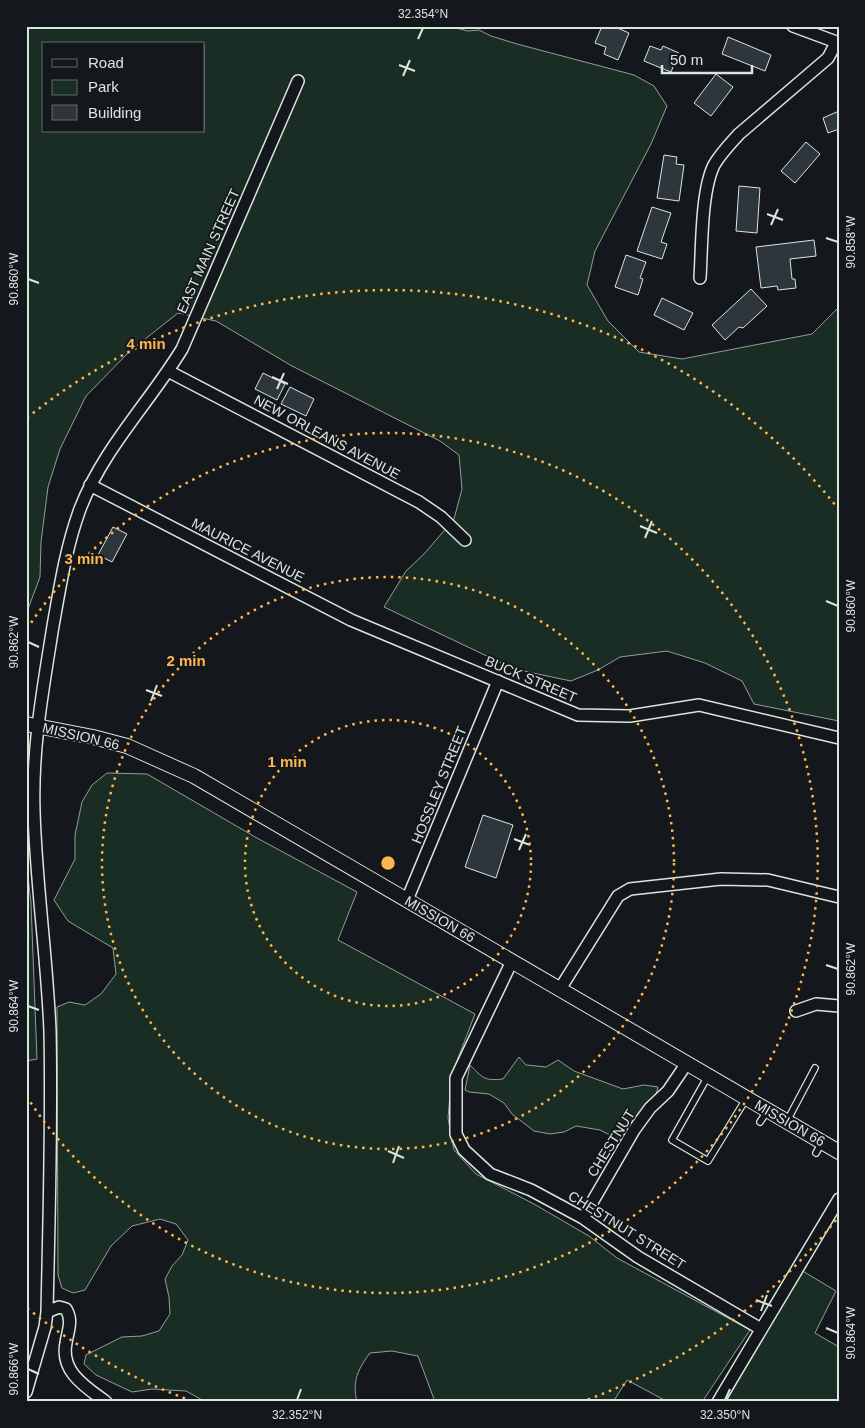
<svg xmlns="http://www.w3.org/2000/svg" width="865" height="1428" font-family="Arial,sans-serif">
  <rect width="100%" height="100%" fill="#14181c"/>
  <path fill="#1a2d24" stroke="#939e99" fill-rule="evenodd" d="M26,26H448L468,31L479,30L491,36L517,44L634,75L654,86L667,106L651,144L595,251L587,285L608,321L639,352L682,359L812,334L839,307V721L754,704L742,681L705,663L667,651L620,657L598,670L571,681L514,669L384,607L406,571L425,553L454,519L462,489L459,455L440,441L292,366L216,321L178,313L130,351L86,396L60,449L48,487L41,542L40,577L28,609V639L26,641ZM44,44H204V131H44Z
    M107,773L147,774L257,838L357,892L338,940L475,1014L455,1066L451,1083L448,1118L454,1150L476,1174L534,1204L589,1236L617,1258L750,1330L702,1402H668L627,1380L613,1402H435L418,1356L392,1351L370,1353C358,1369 352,1381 357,1402H206L186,1391L152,1389L132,1392L96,1375L84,1364L86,1355L122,1337L142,1336L159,1331L170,1314L169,1297L165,1279L172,1266L182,1255L188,1240L176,1224L160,1219L132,1226L111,1246L85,1290L73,1293L62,1288L58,1275L57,1007L69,1002L85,1005L101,994L116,974L113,948L68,921L54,900L75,859V835L82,802L92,785Z
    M26,858L31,903L37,1059L26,1061Z
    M519,1057L526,1065L546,1067L558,1060L574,1071L623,1089L644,1085L658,1087L655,1098L634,1120L620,1140L600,1130L576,1126L564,1132L550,1134L534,1131L512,1114L504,1103L489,1094L469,1092L465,1090L470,1065C483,1078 484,1081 503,1079Z
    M801,1270L836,1291L815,1333L839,1347V1402H726Z"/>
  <path fill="#2c363c" stroke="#d8e6dc" d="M602,26H613L629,33L618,60L604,54L606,47L595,43Z
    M728,37L771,55L765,71L722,54Z
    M650,46L661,50L663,46L679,53L671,72L644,61Z
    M716,74L733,87L711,116L694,103Z
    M839,111V129L828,133L823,118Z
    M806,142L820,154L795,183L781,171Z
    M664,155L677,157L676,164L684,165L679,201L657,198Z
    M739,186L760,188L757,233L736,231Z
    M652,207L671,213L661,242L667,244L662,259L637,251Z
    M814,240L816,256L790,259L792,279H795L796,288L778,290L777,286L761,288L756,247Z
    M626,255L646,262L640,278L643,279L638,295L615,287Z
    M751,289L767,306L743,328L739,327L725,340L712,325Z
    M662,298L693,313L684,330L654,315Z
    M263,373L285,384L277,400L255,389Z
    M290,387L314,399L306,416L281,404Z
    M113,527L127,534L112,562L98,555Z
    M483,815L513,825L496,878L465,867Z"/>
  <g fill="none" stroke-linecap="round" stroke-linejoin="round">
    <g stroke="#d8e6dc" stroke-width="8">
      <path id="service" d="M708,1076L672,1140L708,1161L746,1099
        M787,1121L815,1068
        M760,1122L768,1110
        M816,1153L822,1142"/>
    </g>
    <g stroke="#d8e6dc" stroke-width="14">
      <path id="minor" d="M793,26L839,43
        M700,278C702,247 701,191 714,165C721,153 730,144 739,134L828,58L836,43
        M168,371L419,502L441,517L465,540
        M90,485L351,620L578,715L630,716L699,705L839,738
        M407,900L498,681
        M512,961L456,1078V1134L464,1150L490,1174L531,1190L583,1218L638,1257L761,1329
        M560,989L618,896L630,889L721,879L768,880L839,897
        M796,1011L816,1004L839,1006
        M583,1218L634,1130L650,1108L668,1091L687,1063
        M47,1312L59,1307L66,1309C73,1321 68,1330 66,1343C60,1372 86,1387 106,1402
        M26,1392L45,1327L47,1312C49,1218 52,1124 50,1031C47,957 36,884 34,811C32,747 43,689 53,626C60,587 66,547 80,509C103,449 149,403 182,349L298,81
        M718,1402L839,1199"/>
    </g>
    <g stroke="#d8e6dc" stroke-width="16">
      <path id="tertiary" d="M26,724L93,737L127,746L194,776L839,1152"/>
    </g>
    <use href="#service" stroke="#14181c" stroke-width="5.5"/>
    <use href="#minor" stroke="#14181c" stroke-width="11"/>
    <use href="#tertiary" stroke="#14181c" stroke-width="14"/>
  </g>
  <path fill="none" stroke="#d8e6dc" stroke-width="2" d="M418,39L423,28M399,65L415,71M403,76L410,60M767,214L783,220M771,225L778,209M826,238L838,242M28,279L39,283M272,377L288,384M277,389L284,373M640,526L657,533M645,538L652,521M826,601L838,606M28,642L39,647M146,690L162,696M151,701L157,685M514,839L530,845M519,850L526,834M826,965L838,969M28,1006L39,1010M388,1151L404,1158M393,1163L399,1146M756,1300L772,1306M761,1311L767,1295M826,1328L838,1333M28,1369L39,1374M297,1400L301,1389M725,1400L730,1389"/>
  <g fill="none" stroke="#ffb74d" stroke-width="2.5" stroke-dasharray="2.5 5">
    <circle cx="388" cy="863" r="143"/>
    <circle cx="388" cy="863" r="286"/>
    <path d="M27 629A430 430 0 1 1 27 1097"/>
    <path d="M836 1220A573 573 0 0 1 584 1401M192 1401A573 573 0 0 1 27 1308M27 418A573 573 0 0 1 836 506"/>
  </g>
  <g text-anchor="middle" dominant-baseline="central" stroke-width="4" stroke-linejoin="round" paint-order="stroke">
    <g font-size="14" fill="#d8e6dc" stroke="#14181c">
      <text transform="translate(208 251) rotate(-66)">EAST MAIN STREET</text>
      <text transform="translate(327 437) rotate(28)">NEW ORLEANS AVENUE</text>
      <text transform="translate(248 550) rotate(27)">MAURICE AVENUE</text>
      <text transform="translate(531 679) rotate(23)">BUCK STREET</text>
      <text transform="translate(81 736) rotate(13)">MISSION 66</text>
      <text transform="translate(439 785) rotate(-68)">HOSSLEY STREET</text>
      <text transform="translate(440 919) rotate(30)">MISSION 66</text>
      <text transform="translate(790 1123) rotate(30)">MISSION 66</text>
      <text transform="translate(611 1143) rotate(-58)">CHESTNUT</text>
      <text transform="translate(627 1230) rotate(32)">CHESTNUT STREET</text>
    </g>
  </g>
  <circle cx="388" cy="863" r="8" fill="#ffb74d" stroke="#14181c" stroke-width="2.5"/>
  <g font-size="15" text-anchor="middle" font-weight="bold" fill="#ffb74d" stroke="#14181c" stroke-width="4" stroke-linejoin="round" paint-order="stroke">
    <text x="146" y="349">4 min</text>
    <text x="84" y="564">3 min</text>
    <text x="186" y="666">2 min</text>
    <text x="287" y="767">1 min</text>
  </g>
  <rect width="865" height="1428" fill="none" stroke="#14181c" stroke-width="55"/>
  <rect x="42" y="42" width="162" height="90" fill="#14181c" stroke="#626a69"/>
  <rect x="52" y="59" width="25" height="8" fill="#14181c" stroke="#626a69"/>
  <text x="88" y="68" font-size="15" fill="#d8e6dc">Road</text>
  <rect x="52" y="80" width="25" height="15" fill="#1a2d24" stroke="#626a69"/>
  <text x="88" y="92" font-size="15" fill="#d8e6dc">Park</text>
  <rect x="52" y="105" width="25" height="15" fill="#2c363c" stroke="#626a69"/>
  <text x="88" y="118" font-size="15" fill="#d8e6dc">Building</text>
  <path d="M662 65v8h90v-8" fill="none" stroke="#d8e6dc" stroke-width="2.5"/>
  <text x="670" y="65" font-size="15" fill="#d8e6dc" stroke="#14181c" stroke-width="4" paint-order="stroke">50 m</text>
  <rect x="28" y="28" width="810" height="1372" fill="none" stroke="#d8e6dc" stroke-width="2"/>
  <g font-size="12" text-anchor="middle" fill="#d8e6dc">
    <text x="423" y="18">32.354°N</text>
    <text transform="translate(851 242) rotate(-90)" y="4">90.858°W</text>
    <text transform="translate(14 279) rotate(-90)" y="4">90.860°W</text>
    <text transform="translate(851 606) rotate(-90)" y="4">90.860°W</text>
    <text transform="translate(14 642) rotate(-90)" y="4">90.862°W</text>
    <text transform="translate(851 969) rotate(-90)" y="4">90.862°W</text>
    <text transform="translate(14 1006) rotate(-90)" y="4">90.864°W</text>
    <text transform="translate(851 1333) rotate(-90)" y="4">90.864°W</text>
    <text transform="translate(14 1369) rotate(-90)" y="4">90.866°W</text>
    <text x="297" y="1419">32.352°N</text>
    <text x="725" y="1419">32.350°N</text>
  </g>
</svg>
